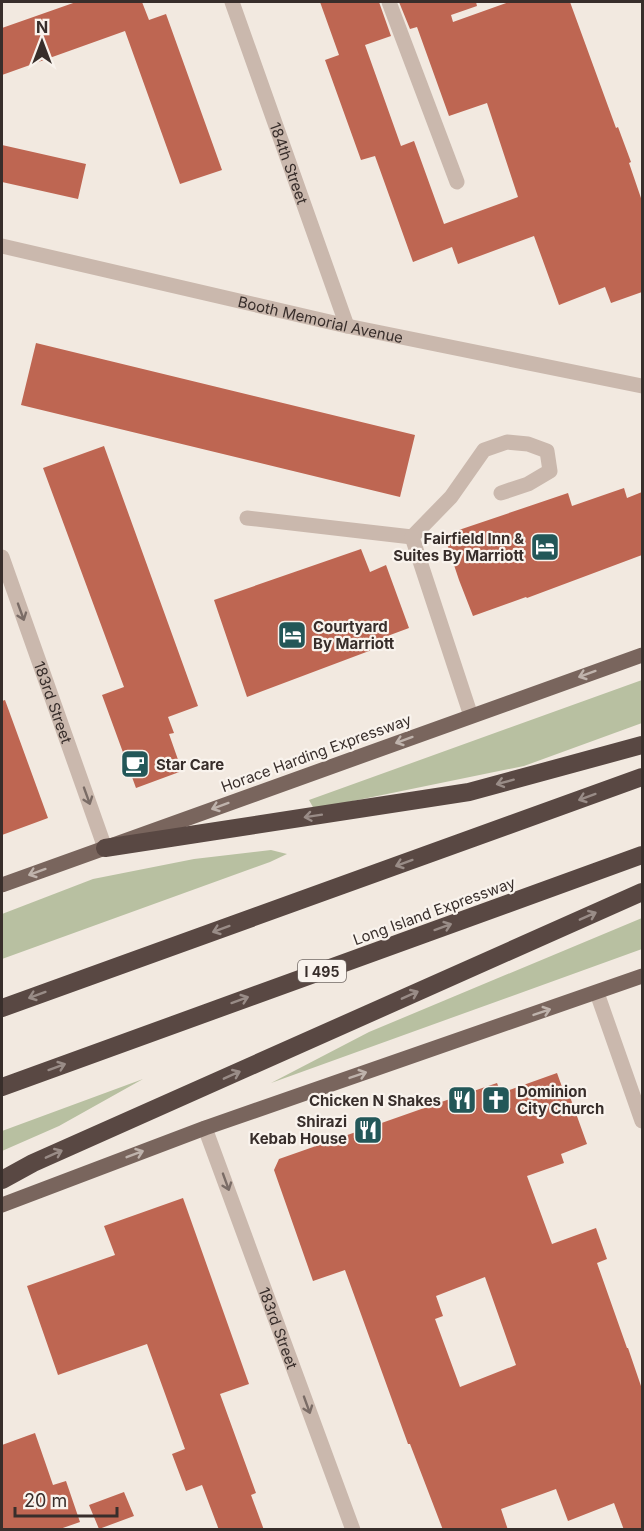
<svg xmlns="http://www.w3.org/2000/svg" width="644" height="1531" font-family="Inter,sans-serif">
  <rect width="100%" height="100%" fill="#f2e9e0"/>
  <path fill="#b8c0a1" d="M642,680V723L524,766L314,809L309,800Z
    M271,850L287,854L270,862L2,959V914L93,879L194,859Z
    M642,918V949L271,1083L369,1032Z
    M143,1079L59,1126L2,1151V1131Z"/>
  <path fill="#be6652" fill-rule="evenodd" d="M76,2H142L149,20L166,14L222,170L180,184L125,31L2,75V28Z
    M320,2H379L391,36L365,45L401,146L414,141L444,224L518,197L487,103L449,116L417,27L410,29L399,2H476L477,6L451,15L453,22L509,2H570L616,128L618,127L631,162L629,163L642,201V292L611,303L605,287L559,305L534,236L458,264L452,247L413,262L375,156L361,160L325,60L339,55Z
    M2,145L86,164L78,199L2,182Z
    M36,343L415,435L400,497L21,405Z
    M104,446L198,706L168,717L174,733L169,734L182,771L136,788L102,695L124,687L43,468Z
    M624,488L627,498L642,492V555L527,598L526,597L473,616L459,580L444,535L568,493L572,506Z
    M361,549L370,572L386,565L409,628L374,641L377,648L247,697L214,600Z
    M5,700L48,818L2,835V701Z
    M557,1073L565,1095L569,1094L587,1144L561,1154L564,1163L527,1176L552,1244L596,1228L607,1259L597,1263L627,1348H628L642,1389V1530H624L614,1503L568,1521L556,1489L501,1509L508,1530H443L410,1444H408L345,1270L313,1281L274,1170L279,1159L447,1100L497,1083L501,1093ZM485,1277L516,1365L460,1387L435,1319L443,1316L436,1296Z
    M183,1198L249,1384L220,1394L256,1493L251,1495L264,1530H219L202,1485L186,1491L172,1454L185,1449L147,1344L58,1375L27,1286L115,1255L104,1226Z
    M35,1433L53,1485L66,1481L80,1522L57,1530H2V1445Z
    M124,1492L134,1516L99,1529L89,1505Z"/>
  <g fill="none" stroke-linecap="round" stroke-linejoin="round">
    <g stroke="#cab8ad" stroke-width="15">
      <path id="s1" d="M232,2L347,326"/>
      <path d="M389,2L457,182"/>
      <path id="s2" d="M2,246L347,326L642,386"/>
      <path d="M247,518L412,537"/>
      <path id="s3" d="M2,557L105,848"/>
      <path d="M471,716L412,537L451,497L484,450L507,442L528,444L547,451L550,471L528,484L501,493"/>
      <path d="M597,993L642,1121"/>
      <path id="s4" d="M205,1128L353,1530"/>
    </g>
    <path stroke="#79655d" stroke-width="15" d="M2,885L642,655
      M2,1205L205,1128L642,976"/>
    <path stroke="#594843" stroke-width="18" d="M105,848L469,792L642,745
      M2,1008L642,777
      M2,1087L642,855
      M2,1180L33,1163L642,892"/>
  </g>
  <defs><path id="oneway-shaft" d="M-6 0H5M1.5-3L5.5 0L1.5 3" fill="none" stroke-width="1.6" stroke-linecap="round" stroke-linejoin="round" transform="scale(1.5)"/></defs>
  <g stroke="#7a6c66">
    <use href="#oneway-shaft" transform="translate(21 612) rotate(70)"/>
    <use href="#oneway-shaft" transform="translate(87 796) rotate(70)"/>
    <use href="#oneway-shaft" transform="translate(226 1182) rotate(70)"/>
    <use href="#oneway-shaft" transform="translate(307 1405) rotate(70)"/>
  </g>
  <g stroke="#bfb3ac">
    <use href="#oneway-shaft" transform="translate(587 674) rotate(160)"/>
    <use href="#oneway-shaft" transform="translate(404 740) rotate(160)"/>
    <use href="#oneway-shaft" transform="translate(220 806) rotate(160)"/>
    <use href="#oneway-shaft" transform="translate(37 872) rotate(160)"/>
    <use href="#oneway-shaft" transform="translate(542 1012) rotate(-19)"/>
    <use href="#oneway-shaft" transform="translate(358 1075) rotate(-19)"/>
    <use href="#oneway-shaft" transform="translate(135 1154) rotate(-21)"/>
  </g>
  <g stroke="#998c87">
    <use href="#oneway-shaft" transform="translate(505 782) rotate(165)"/>
    <use href="#oneway-shaft" transform="translate(587 797) rotate(160)"/>
    <use href="#oneway-shaft" transform="translate(313 816) rotate(171)"/>
    <use href="#oneway-shaft" transform="translate(404 863) rotate(160)"/>
    <use href="#oneway-shaft" transform="translate(588 916) rotate(-24)"/>
    <use href="#oneway-shaft" transform="translate(443 927) rotate(-20)"/>
    <use href="#oneway-shaft" transform="translate(221 929) rotate(160)"/>
    <use href="#oneway-shaft" transform="translate(37 995) rotate(160)"/>
    <use href="#oneway-shaft" transform="translate(410 995) rotate(-24)"/>
    <use href="#oneway-shaft" transform="translate(240 1000) rotate(-20)"/>
    <use href="#oneway-shaft" transform="translate(57 1067) rotate(-20)"/>
    <use href="#oneway-shaft" transform="translate(232 1075) rotate(-24)"/>
    <use href="#oneway-shaft" transform="translate(54 1154) rotate(-24)"/>
  </g>
  <defs>
    <g id="hotel-square" transform="scale(1.5)"><rect x="-9" y="-9" width="18" height="18" rx="4" fill="#235758" stroke="#f9f3ed"/><path d="M-6-4.5h1.5V1H6V5H4.5V3h-9V5H-6ZM-4 0a1.8 1.8 0 1 1 3.6 0ZM.5 0V-2.5h3Q6-2.5 6 0Z" fill="#fff"/></g>
    <g id="cafe-square" transform="scale(1.5)"><rect x="-9" y="-9" width="18" height="18" rx="4" fill="#235758" stroke="#f9f3ed"/><path d="M-5.5-4.5H6V0H3Q3 3.5 0 3.5H-2.5Q-5.5 3.5-5.5 0ZM3-3.2v2h1.7v-2ZM-6 4.5H4V6H-6Z" fill="#fff"/></g>
    <g id="restaurant-square" transform="scale(1.5)"><rect x="-9" y="-9" width="18" height="18" rx="4" fill="#235758" stroke="#f9f3ed"/><path d="M-5-6h1v4h1v-4h1v4h1v-4h1v5L-1.5 .5V6h-2V.5L-5-1ZM5-6V6H3V1.5H1.5Q1.5-4 5-6Z" fill="#fff"/></g>
    <g id="church-square" transform="scale(1.5)"><rect x="-9" y="-9" width="18" height="18" rx="4" fill="#235758" stroke="#f9f3ed"/><path d="M-1.2-6h2.4v3.5h3.3v2.4h-3.3V6h-2.4V-.1h-3.3v-2.4h3.3Z" fill="#fff"/></g>
  </defs>
  <g fill-rule="evenodd">
    <use href="#hotel-square" x="545" y="547"/>
    <use href="#hotel-square" x="292" y="635"/>
    <use href="#cafe-square" x="135" y="764"/>
    <use href="#restaurant-square" x="462" y="1100"/>
    <use href="#church-square" x="496" y="1100"/>
    <use href="#restaurant-square" x="368" y="1130"/>
  </g>
  <g text-anchor="middle" dominant-baseline="central" stroke-width="4.5" stroke-linejoin="round" paint-order="stroke">
    <rect fill="#f9f3ed" stroke="#726965" stroke-width="1.5" x="298" y="960" width="48" height="22" rx="4.5"/>
    <g font-size="14" font-weight="bold" fill="#382e2b">
      <text x="322" y="971">I 495</text>
    </g>
    <g font-size="15" fill="#382e2b" stroke="#f9f3ed">
      <text stroke="none"><textPath href="#s1" startOffset="171">184th Street</textPath></text>
      <text stroke="none"><textPath href="#s2" startOffset="327">Booth Memorial Avenue</textPath></text>
      <text stroke="none"><textPath href="#s3" startOffset="154">183rd Street</textPath></text>
      <text transform="translate(316 753) rotate(-20)">Horace Harding Expressway</text>
      <text transform="translate(434 911) rotate(-20)">Long Island Expressway</text>
      <text stroke="none"><textPath href="#s4" startOffset="213">183rd Street</textPath></text>
    </g>
    <g font-size="15" font-weight="bold" fill="#382e2b" stroke="#f9f3ed" text-anchor="end">
      <text x="524" y="538">Fairfield Inn &amp;<tspan x="524" dy="17">Suites By Marriott</tspan></text>
      <text x="313" y="626" text-anchor="start">Courtyard<tspan x="313" dy="17">By Marriott</tspan></text>
      <text x="156" y="764" text-anchor="start">Star Care</text>
      <text x="517" y="1091" text-anchor="start">Dominion<tspan x="517" dy="17">City Church</tspan></text>
      <text x="441" y="1100">Chicken N Shakes</text>
      <text x="347" y="1121">Shirazi<tspan x="347" dy="17">Kebab House</tspan></text>
    </g>
  </g>
  <rect width="644" height="1531" fill="none" stroke="#382e2b" stroke-width="6"/>
  <g transform="translate(42 42)" stroke="#f9f3ed" stroke-width="4.5" paint-order="stroke">
  <path d="M0-4.5L10 22L0 15L-10 22Z" fill="#382e2b"/>
  <text y="-9" font-size="16" font-weight="bold" text-anchor="middle" fill="#382e2b">N</text>
  </g>
  <path d="M15 1507v9h102v-9" fill="none" stroke="#382e2b" stroke-width="3"/>
  <text x="24" y="1507" font-size="18" fill="#382e2b" stroke="#f9f3ed" stroke-width="4.5" paint-order="stroke">20 m</text>
</svg>
